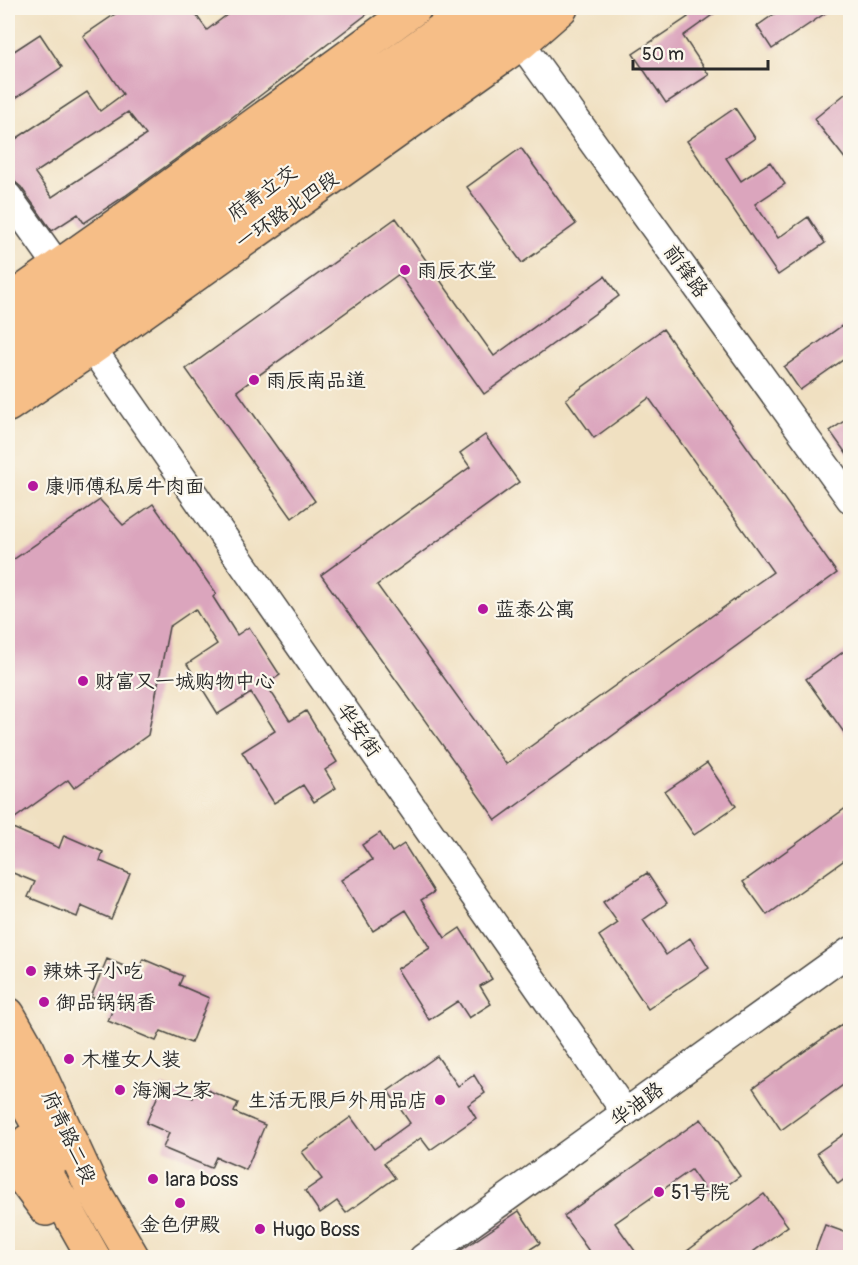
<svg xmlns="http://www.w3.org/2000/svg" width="858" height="1265" font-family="Pangolin,'LXGW WenKai TC',sans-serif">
  <rect width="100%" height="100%" fill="#fbf7ec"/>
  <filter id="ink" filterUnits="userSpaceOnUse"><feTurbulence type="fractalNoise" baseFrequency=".0167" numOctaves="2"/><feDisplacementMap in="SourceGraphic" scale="12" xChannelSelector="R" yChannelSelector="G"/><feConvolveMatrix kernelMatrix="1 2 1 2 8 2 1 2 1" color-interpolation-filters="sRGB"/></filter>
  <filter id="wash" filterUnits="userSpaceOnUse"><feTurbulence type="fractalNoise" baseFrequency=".008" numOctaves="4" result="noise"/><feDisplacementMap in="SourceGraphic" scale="24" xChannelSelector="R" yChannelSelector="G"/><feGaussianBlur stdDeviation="1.35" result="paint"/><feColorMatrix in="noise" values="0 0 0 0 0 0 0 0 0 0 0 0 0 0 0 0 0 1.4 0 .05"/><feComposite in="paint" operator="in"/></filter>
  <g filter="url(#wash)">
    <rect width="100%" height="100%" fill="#f0e0c1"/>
    <g id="blocks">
      <path fill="#dba5bd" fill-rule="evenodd" d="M124,8H191L207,30L236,8H375L202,140L125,196L84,223L78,214L52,231L21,187L15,182L8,180V144L87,92L100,111L123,94L83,36ZM128,112L146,135L52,197L35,173Z
        M693,8H722L683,36L709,75L666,103L633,54L688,17L685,13Z
        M783,8H833L772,49L757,26Z
        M40,34L62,67L8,103V55Z
        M850,90V165L814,119Z
        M735,108L755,138L726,158L741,181L770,162L785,184L755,204L778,238L808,217L825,243L778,275L687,141Z
        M521,148L576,224L522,263L467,187Z
        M396,218L494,356L605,276L619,296L484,394L399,274L237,391L315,501L292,518L186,369Z
        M850,320V355L800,390L784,367Z
        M663,329L837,573L496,820L321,575L470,467L460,453L485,435L519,482L377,585L506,764L773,572L649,398L594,438L566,399Z
        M850,417V459L830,431Z
        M100,500L123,525L153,504L216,594L213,597L237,635L249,627L280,675L266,684L290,721L306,711L337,762L325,770L336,788L314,802L303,785L274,803L242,752L275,731L251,693L218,714L187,664L217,644L195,609L169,627L148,735L74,788L68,780L8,823V579L10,562Z
        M850,647V741L806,679Z
        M707,763L736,806L694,835L665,792Z
        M850,805V856L767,915L743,882Z
        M8,826L59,848L64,835L103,852L100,861L130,874L111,919L81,906L77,917L28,897L35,882L8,871Z
        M380,833L392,852L404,844L434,892L421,900L445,938L460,928L492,979L480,986L491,1004L469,1018L458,1001L429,1020L397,969L430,948L406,910L373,931L341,880L372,860L362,845Z
        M647,873L667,903L643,920L666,955L690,938L709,968L648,1009L599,936L618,923L603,902Z
        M107,959L138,972L143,959L183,976L179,985L209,998L191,1043L161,1031L156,1041L108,1021L114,1006L91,997Z
        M850,1019V1080L781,1130L753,1088Z
        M437,1056L458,1086L474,1075L485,1093L468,1105L476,1118L430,1150L421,1138L384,1163L395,1178L346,1213L337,1201L320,1213L305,1191L322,1179L302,1152L351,1117L374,1149L410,1123L388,1091Z
        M162,1086L193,1098L198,1086L238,1103L234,1112L265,1125L246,1170L216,1157L211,1168L163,1148L169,1133L146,1123Z
        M701,1119L740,1176L710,1197L691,1170L615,1223L635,1251L626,1257H593L564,1216Z
        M850,1130V1175L838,1184L817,1153Z
        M764,1194L788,1226L746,1257H679Z
        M519,1211L540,1243L518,1257H451Z
        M825,1225L850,1234V1257H813Z"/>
    </g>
  </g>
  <g filter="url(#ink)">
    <use href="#blocks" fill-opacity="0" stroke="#494642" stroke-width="1.5"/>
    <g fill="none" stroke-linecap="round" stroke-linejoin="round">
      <g stroke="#494642" stroke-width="30">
        <path id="minor" d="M521,43L850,499
          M8,196L58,266
          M92,348L625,1112
          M423,1258L850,951"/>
      </g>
      <g stroke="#494642" stroke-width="36">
        <path id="major" d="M8,302L128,217L415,8
          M8,342L472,8
          M8,378L516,8
          M8,405L92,348L521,43L561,8
          M8,1014L28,1049L91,1186L133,1258
          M8,1072L57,1157
          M28,1141L94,1258
          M8,1158L46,1209"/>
      </g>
      <use href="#minor" stroke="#fff" stroke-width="27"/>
      <use href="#major" stroke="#f6be87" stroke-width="33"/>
    </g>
  </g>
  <g fill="#b5179e" stroke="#fbf7ec" stroke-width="2">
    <circle cx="405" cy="270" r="6"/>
    <circle cx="254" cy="380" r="6"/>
    <circle cx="33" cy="486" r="6"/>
    <circle cx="483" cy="609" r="6"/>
    <circle cx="83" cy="681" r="6"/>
    <circle cx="31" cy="971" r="6"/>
    <circle cx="44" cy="1002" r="6"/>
    <circle cx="69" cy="1059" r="6"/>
    <circle cx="120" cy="1090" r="6"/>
    <circle cx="440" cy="1100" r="6"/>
    <circle cx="153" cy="1179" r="6"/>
    <circle cx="659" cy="1192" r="6"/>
    <circle cx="180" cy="1203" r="6"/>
    <circle cx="260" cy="1229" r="6"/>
  </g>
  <g text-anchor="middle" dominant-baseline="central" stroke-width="4.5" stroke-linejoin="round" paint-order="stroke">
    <g font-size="20" fill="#2b2b2b" stroke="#fbf7ec">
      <text transform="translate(262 193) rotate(-36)">府青立交</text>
      <text transform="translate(287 210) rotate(-35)">一环路北四段</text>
      <text transform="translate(686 271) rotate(54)">前锋路</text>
      <text transform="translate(359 730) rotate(55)">华安街</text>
      <text transform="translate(637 1104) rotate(-36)">华油路</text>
      <text transform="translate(69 1137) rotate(65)">府青路二段</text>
    </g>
    <g font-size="20" fill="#2b2b2b" stroke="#fbf7ec" text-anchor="start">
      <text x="417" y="270">雨辰衣堂</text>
      <text x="266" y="380">雨辰南品道</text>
      <text x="45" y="486">康师傅私房牛肉面</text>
      <text x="495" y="609">蓝泰公寓</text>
      <text x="95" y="681">财富又一城购物中心</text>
      <text x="43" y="971">辣妹子小吃</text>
      <text x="56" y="1002">御品锅锅香</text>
      <text x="81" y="1059">木槿女人装</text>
      <text x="132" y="1090">海澜之家</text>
      <text x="428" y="1100" text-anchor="end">生活无限户外用品店</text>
      <text x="165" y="1179">lara boss</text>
      <text x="671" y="1192">51号院</text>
      <text x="180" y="1224" text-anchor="middle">金色伊殿</text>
      <text x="272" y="1229">Hugo Boss</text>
    </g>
  </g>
  <rect width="858" height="1265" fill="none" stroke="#fbf7ec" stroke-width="30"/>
  <path d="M633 60v9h135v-9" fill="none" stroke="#2b2b2b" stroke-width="3"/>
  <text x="642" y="60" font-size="18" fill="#2b2b2b" stroke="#fbf7ec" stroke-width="4.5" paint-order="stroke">50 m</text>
</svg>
